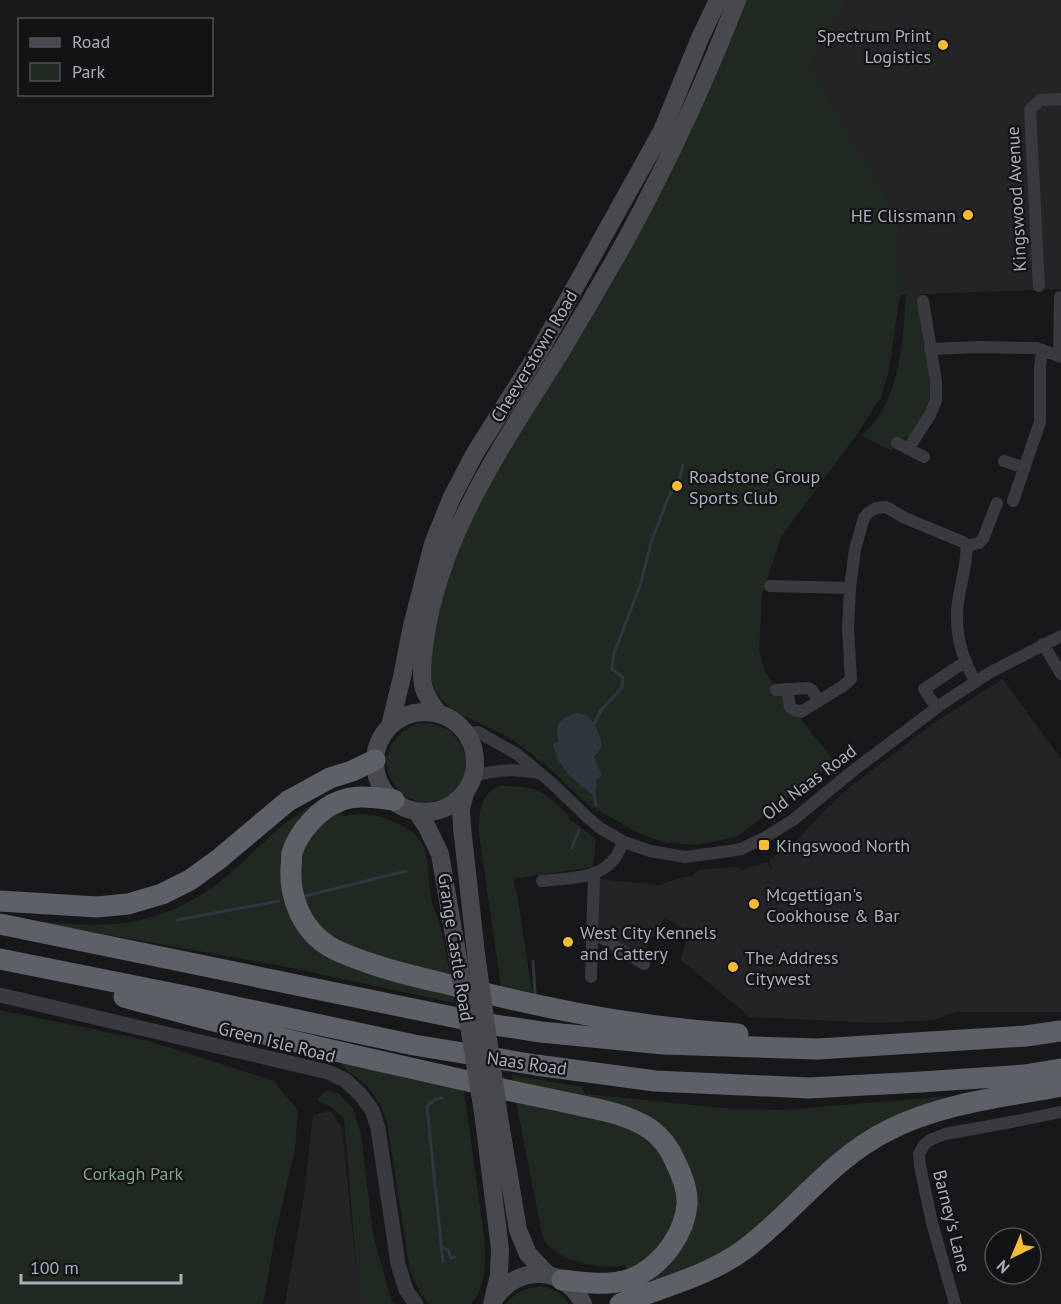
<svg xmlns="http://www.w3.org/2000/svg" width="1061" height="1304" font-family="'PT Sans',sans-serif">
  <rect width="100%" height="100%" fill="#18181a"/>
  <path fill="#242427" d="M847,0H1061V289L900,295L899,230L891,207L809,66Z
    M1003,679L1061,759V1012H956L934,1020L877,1023L750,1017L681,960L688,932L665,917L642,955L599,931V879L659,885L681,878L693,876L698,870L738,867L741,870L767,862L772,870L769,860L799,838L823,812L850,787L935,722Z
    M331,1111L342,1128L358,1285L364,1304H285L304,1196L313,1115Z"/>
  <path fill="#202921" d="M745,0H847L809,66L891,207L899,230L900,295L889,370L881,397L857,434L781,537L762,595L759,649L765,672L779,692L835,762L737,837L695,845L662,842L639,833L587,804L547,766L514,741L504,735L452,710L434,691L430,672L434,623L456,549L495,475L608,291L642,226Z
    M920,294L919,308L923,343L931,370V391L928,406L910,439L906,436L902,441L898,438L892,451L862,436C868,429 875,422 880,414C902,379 903,335 906,295Z
    M432,723L449,730L460,742L466,757L465,776L457,792L441,800L423,803L406,797L394,785L388,773L386,760L391,745L402,732L416,724Z
    M500,786C537,786 543,790 569,816V819L596,839L593,867L513,879L518,899L532,992L501,987L479,834C479,815 479,793 500,786Z
    M315,803L318,808L287,852L322,954C361,976 409,984 453,996L454,1003L292,968L33,921C112,929 163,928 227,876C246,860 262,842 281,827C292,818 303,810 315,803Z
    M340,809L343,817C350,815 358,813 365,814C385,816 416,828 424,847C430,864 428,884 432,902C435,912 439,922 442,933C445,948 448,963 450,979L332,940L310,916L303,901L299,866L303,853L312,834Z
    M0,1010L149,1041L274,1081L298,1111L295,1149L275,1236L263,1304H0Z
    M338,1058L464,1090L485,1244C486,1266 485,1287 471,1304H429L420,1293L410,1270L387,1122L381,1106L367,1085L346,1070Z
    M512,1075L582,1087L585,1094L732,1109L784,1110L975,1094L918,1109L741,1244L646,1288L644,1279L695,1189L689,1165L674,1141L513,1086Z
    M326,1090L339,1094L353,1109L361,1134L373,1235L391,1299L394,1304H364L358,1285L344,1118L331,1107L317,1100Z
    M516,1101L619,1123L656,1143L678,1183L677,1221L658,1251L628,1270L625,1265C602,1270 566,1263 549,1246C543,1240 541,1232 540,1224Z
    M541,1286C554,1289 562,1292 569,1304H506C516,1291 525,1289 541,1286Z"/>
  <path fill="#2e363f" d="M575,713C586,713 592,719 597,730C599,736 603,741 600,749C599,752 596,754 594,757L602,775L596,780V788L594,796C574,779 560,772 553,744L559,741C554,725 559,719 575,713Z"/>
  <g fill="none" stroke-linecap="round" stroke-linejoin="round">
    <path stroke="#2e363f" stroke-width="3" d="M593,726L601,710L622,688L623,678L612,669L614,653L640,586L651,543L668,498L680,478L683,465
      M594,793L596,805
      M572,848L579,830
      M305,896L406,871
      M177,920L279,901
      M533,961L535,993
      M442,1098L434,1100L427,1107L443,1262
      M442,1247L448,1250L451,1258L455,1257"/>
    <path stroke="#393a3f" stroke-width="12" d="M1039,286L1030,110L1040,100L1061,99
      M930,349L979,347L1037,348L1061,357
      M1059,356L1060,297
      M897,443L924,457
      M908,449L930,415L936,400V381L923,301
      M1004,461L1025,468
      M1013,501L1040,422V367L1042,350
      M967,546L979,543L983,539L997,503
      M770,586L850,588
      M1043,644L1061,674
      M787,689L790,707L795,710L801,712L843,686L851,679L848,628L850,588L855,549L864,518L868,513L876,508L886,507L905,518L963,542L967,546C966,554 966,562 964,570C962,583 958,597 957,611C956,636 963,661 976,682
      M776,690L808,688L812,690L819,701
      M932,701L924,689L965,662
      M467,733L478,732L517,754L553,784L587,817L600,828L624,842L650,851L685,857L730,851L741,849L764,838L793,820L854,770L943,703L989,673L1061,636
      M474,776C495,770 516,768 538,773
      M542,881C568,878 602,880 617,855C619,851 621,846 624,842
      M592,935L600,937L644,964
      M591,977L594,874
      M955,1304L932,1223L920,1166L919,1154L924,1145L930,1140L945,1134L1006,1123L1061,1112"/>
    <path stroke="#393a3f" stroke-width="15" d="M0,995L328,1072L345,1080L360,1094L372,1110L378,1128L398,1264L406,1290L416,1304"/>
    <path stroke="#47494f" stroke-width="18" d="M375 762a50 50 0 1 1 100 0a50 50 0 1 1-100 0Z
      M438,713C433,706 427,698 424,689C420,674 423,655 425,640C440,531 507,439 563,348C586,310 608,272 629,234C670,158 706,80 737,0
      M390,726L402,677L412,626L433,544L451,499L475,453L540,350L662,131L700,38L718,0
      M465,793L461,809L462,827L476,954
      M416,811L427,827L440,854L457,953
      M483,1112L500,1249L499,1275L492,1304
      M499,1117L518,1230L528,1254L547,1274
      M495,1298C518,1264 566,1266 583,1304"/>
    <path stroke="#5d6067" stroke-width="21" d="M394,800C375,798 358,794 340,801C320,808 298,832 292,853C291,857 292,862 291,866C289,896 301,928 327,945C339,953 355,958 369,963C394,972 421,978 447,984C508,999 568,1013 629,1022C665,1028 702,1031 738,1034
      M0,901L97,907L128,904L162,894L190,880L219,859L288,801L330,778L352,771L375,760
      M0,924L482,1023L541,1032L663,1044L818,1049L1026,1036L1061,1031
      M0,959L190,997L414,1045L536,1065L655,1081L809,1088L921,1082L1024,1075L1061,1069
      M124,997C172,1010 220,1023 268,1035C345,1054 421,1070 498,1088C524,1094 551,1099 578,1105C602,1110 629,1115 650,1129C661,1137 670,1149 675,1161C681,1173 688,1190 687,1204C685,1232 665,1260 641,1274C617,1288 589,1283 562,1280
      M620,1304C662,1287 709,1276 745,1249C795,1211 832,1158 889,1130C942,1103 1004,1097 1061,1086"/>
    <path stroke="#47494f" stroke-width="18" d="M457,953L483,1112
      M476,954L499,1117"/>
  </g>
  <g fill="#f4bd36" stroke="#131315" stroke-width="2">
    <circle cx="943" cy="45" r="6"/>
    <circle cx="968" cy="215" r="6"/>
    <circle cx="677" cy="486" r="6"/>
    <rect x="758" y="839" width="12" height="12" rx="3"/>
    <circle cx="754" cy="904" r="6"/>
    <circle cx="568" cy="942" r="6"/>
    <circle cx="733" cy="967" r="6"/>
  </g>
  <g text-anchor="middle" dominant-baseline="central" stroke-width="4.5" stroke-linejoin="round" paint-order="stroke">
    <g font-size="18" fill="#aaaeba" stroke="#131315" text-anchor="start">
      <text x="931" y="35" text-anchor="end">Spectrum Print<tspan x="931" dy="21">Logistics</tspan></text>
      <text x="956" y="215" text-anchor="end">HE Clissmann</text>
      <text x="689" y="476">Roadstone Group<tspan x="689" dy="21">Sports Club</tspan></text>
      <text x="776" y="845">Kingswood North</text>
      <text x="766" y="894">Mcgettigan's<tspan x="766" dy="21">Cookhouse &amp; Bar</tspan></text>
      <text x="580" y="932">West City Kennels<tspan x="580" dy="21">and Cattery</tspan></text>
      <text x="745" y="957">The Address<tspan x="745" dy="21">Citywest</tspan></text>
    </g>
    <g font-size="18" fill="#aaaeba" stroke="#131315">
      <text transform="translate(1016 199) rotate(-93)">Kingswood Avenue</text>
      <text transform="translate(534 356) rotate(-59)">Cheeverstown Road</text>
      <text transform="translate(809 782) rotate(-37)">Old Naas Road</text>
      <text transform="translate(456 947) rotate(81)">Grange Castle Road</text>
      <text transform="translate(277 1042) rotate(14)">Green Isle Road</text>
      <text transform="translate(527 1063) rotate(8)">Naas Road</text>
      <text transform="translate(952 1221) rotate(76)">Barney's Lane</text>
    </g>
    <g font-size="18" fill="#81a585" stroke="#131315">
      <text x="133" y="1173">Corkagh Park</text>
    </g>
  </g>
  <rect x="18" y="18" width="195" height="78" fill="#131315" stroke="#4f5157" stroke-width="1.5"/>
  <rect x="30" y="38" width="30" height="9" fill="#47494f" stroke="#4f5157" stroke-width="1.5"/>
  <text x="72" y="48" font-size="18" fill="#aaaeba">Road</text>
  <rect x="30" y="63" width="30" height="18" fill="#202921" stroke="#4f5157" stroke-width="1.5"/>
  <text x="72" y="78" font-size="18" fill="#aaaeba">Park</text>
  <g transform="translate(1013 1256) rotate(223)"><circle r="28" fill="#131315" stroke="#4f5157" stroke-width="1.5"/>
  <path d="M0-4.5L10 22L0 15L-10 22Z" fill="#f4bd36"/>
  <text y="-9" font-size="16" font-weight="bold" text-anchor="middle" fill="#aaaeba">N</text>
  </g>
  <path d="M21 1274v9h160v-9" fill="none" stroke="#aaaeba" stroke-width="3"/>
  <text x="30" y="1274" font-size="18" fill="#aaaeba" stroke="#131315" stroke-width="4.5" paint-order="stroke">100 m</text>
</svg>
